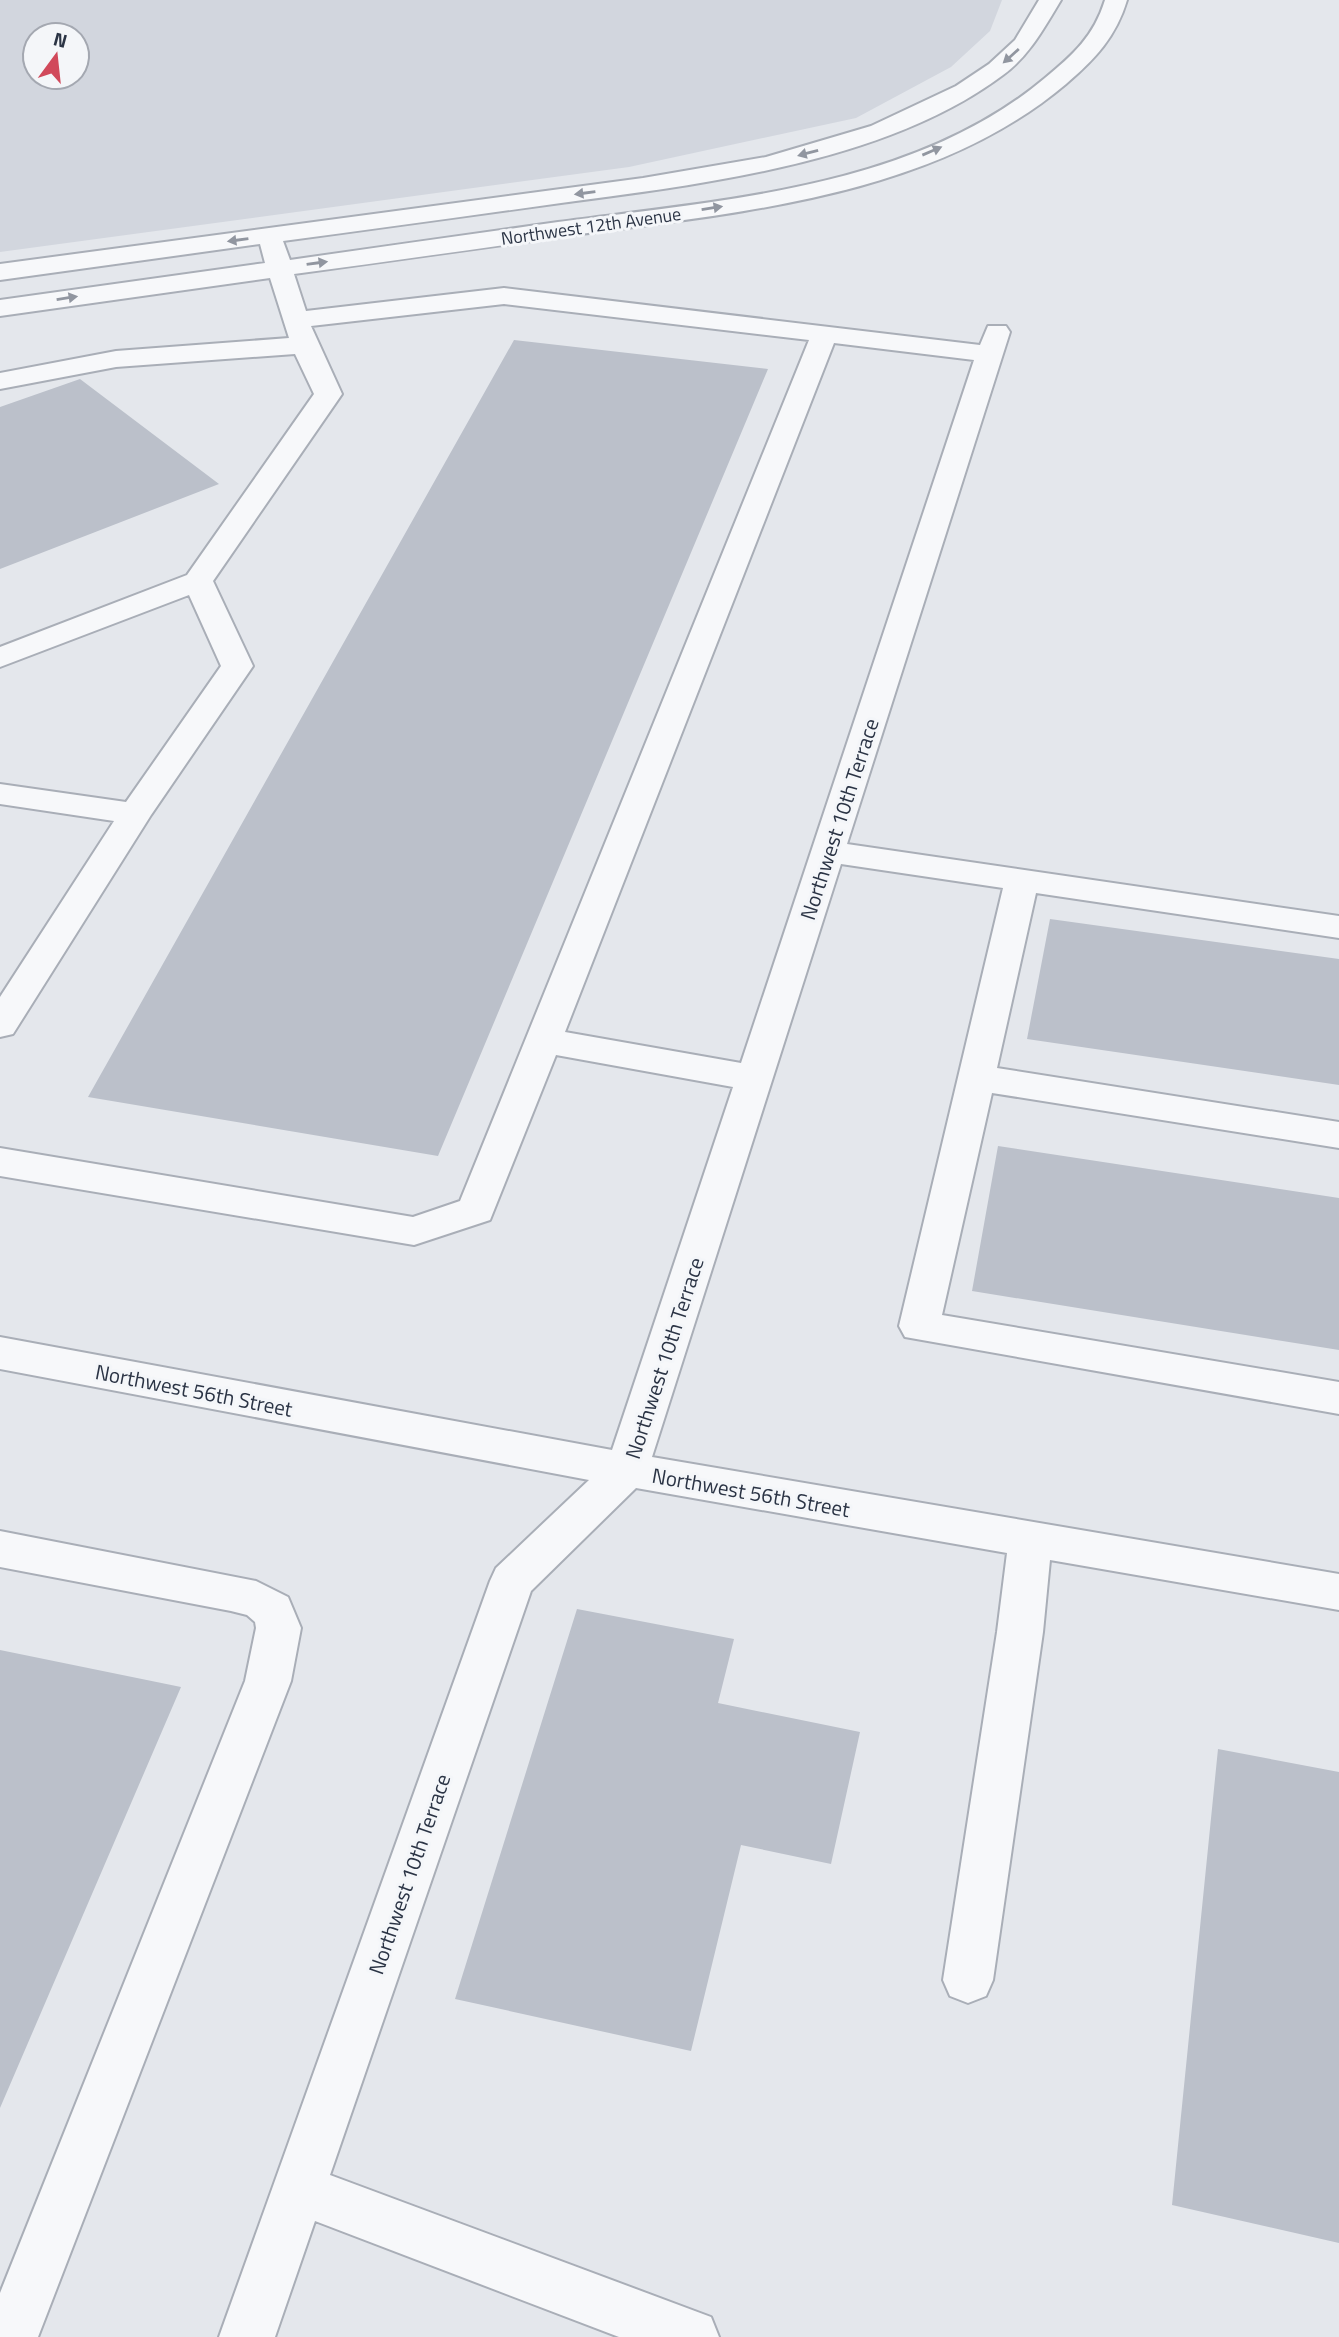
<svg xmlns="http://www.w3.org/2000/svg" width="1339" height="2337" font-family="'Titillium Web',sans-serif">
  <rect width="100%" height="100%" fill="#e4e7ec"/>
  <path fill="#d2d6de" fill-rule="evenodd" d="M0,0H1002L990,31L951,67L856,118L629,167L0,252ZM35,35H77V77H35Z"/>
  <path fill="#bbc0ca" d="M514,340L768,369L438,1156L88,1097Z
    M80,379L219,484L0,569V407Z
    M1050,919L1339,959V1085L1027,1039Z
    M998,1146L1339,1198V1350L972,1291Z
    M577,1609L734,1639L718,1703L860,1732L831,1864L741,1845L691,2051L455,1999Z
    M0,1650L181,1687L0,2108Z
    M1218,1749L1339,1772V2243L1172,2205Z"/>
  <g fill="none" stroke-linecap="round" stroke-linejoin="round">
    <g stroke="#a9aeb7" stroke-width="4">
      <path id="minor" d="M1039,0H1061C1044,28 1030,55 1003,75C886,163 703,184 561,203C468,216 375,229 283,241L290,260C379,247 468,235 558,222C721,200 913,189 1045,78C1073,55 1094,36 1105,0H1127C1116,37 1095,59 1066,84C930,199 736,212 567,236C476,249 385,262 294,274L306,311L504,288L980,345L988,326H1006L1010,332L847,844L1339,916V938L1036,893L997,1068L1339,1122V1148L992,1093L942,1315L1339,1382V1414L905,1337L899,1326L1003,888L841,864L652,1457L1339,1574V1610L1050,1560L1043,1632L993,1980L986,1996L968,2003L950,1996L943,1980L997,1632L1007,1553L636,1488L531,1591L330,2175L711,2317L719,2337H619L315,2221L275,2337H219L490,1581L496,1568L589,1480L0,1369V1337L612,1450L733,1087L556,1055L490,1220L414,1245L0,1176V1148L413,1217L460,1201L809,340L504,304L311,326L342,394L213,581L253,666L151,815L13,1034L0,1037V997L114,821L0,804V784L126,802L221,666L189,595L0,667V647L187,575L314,394L295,354L116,367L0,389V373L116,351L289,338L270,278L0,316V300L265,263L260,244L0,280V264L643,178L766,157L871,126L956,86L989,64L1015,40ZM834,343L974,360L741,1063L565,1032Z
        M0,1531L256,1581L288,1597L301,1628L291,1681L38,2337H0V2293L245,1681L256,1628L255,1622L247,1615L231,1611L0,1567Z"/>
    </g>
    <use href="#minor" fill="#f7f8fa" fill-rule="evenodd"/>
  </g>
  <defs><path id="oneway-solid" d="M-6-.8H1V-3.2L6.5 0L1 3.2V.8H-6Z" transform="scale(1.75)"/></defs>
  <g fill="#9196a0">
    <use href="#oneway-solid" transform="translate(1011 56) rotate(138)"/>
    <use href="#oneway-solid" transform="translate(932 151) rotate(-23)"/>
    <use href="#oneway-solid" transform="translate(808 153) rotate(165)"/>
    <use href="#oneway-solid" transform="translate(585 193) rotate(172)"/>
    <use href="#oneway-solid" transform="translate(712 208) rotate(-9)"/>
    <use href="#oneway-solid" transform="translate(238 240) rotate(172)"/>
    <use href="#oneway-solid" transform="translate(317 263) rotate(-8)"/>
    <use href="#oneway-solid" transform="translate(67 298) rotate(-9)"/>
  </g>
  <g text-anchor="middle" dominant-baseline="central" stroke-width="6" stroke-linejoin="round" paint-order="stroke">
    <g font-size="18" fill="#2b3445" stroke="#f4f6f9">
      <text transform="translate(591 226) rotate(-8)">Northwest 12th Avenue</text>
    </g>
    <g font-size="21" fill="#2b3445" stroke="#f4f6f9">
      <text transform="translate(839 819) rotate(-72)">Northwest 10th Terrace</text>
      <text transform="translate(664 1358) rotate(-72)">Northwest 10th Terrace</text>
      <text transform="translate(194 1390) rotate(11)">Northwest 56th Street</text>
      <text transform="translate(751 1492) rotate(10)">Northwest 56th Street</text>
      <text transform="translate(409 1874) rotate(-71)">Northwest 10th Terrace</text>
    </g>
  </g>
  <g transform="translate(56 56) rotate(15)"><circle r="33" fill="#f4f6f9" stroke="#a4a8b1" stroke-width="2"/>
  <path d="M0-5L12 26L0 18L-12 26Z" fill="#d1495b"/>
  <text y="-10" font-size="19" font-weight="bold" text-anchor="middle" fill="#2b3445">N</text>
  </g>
</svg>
